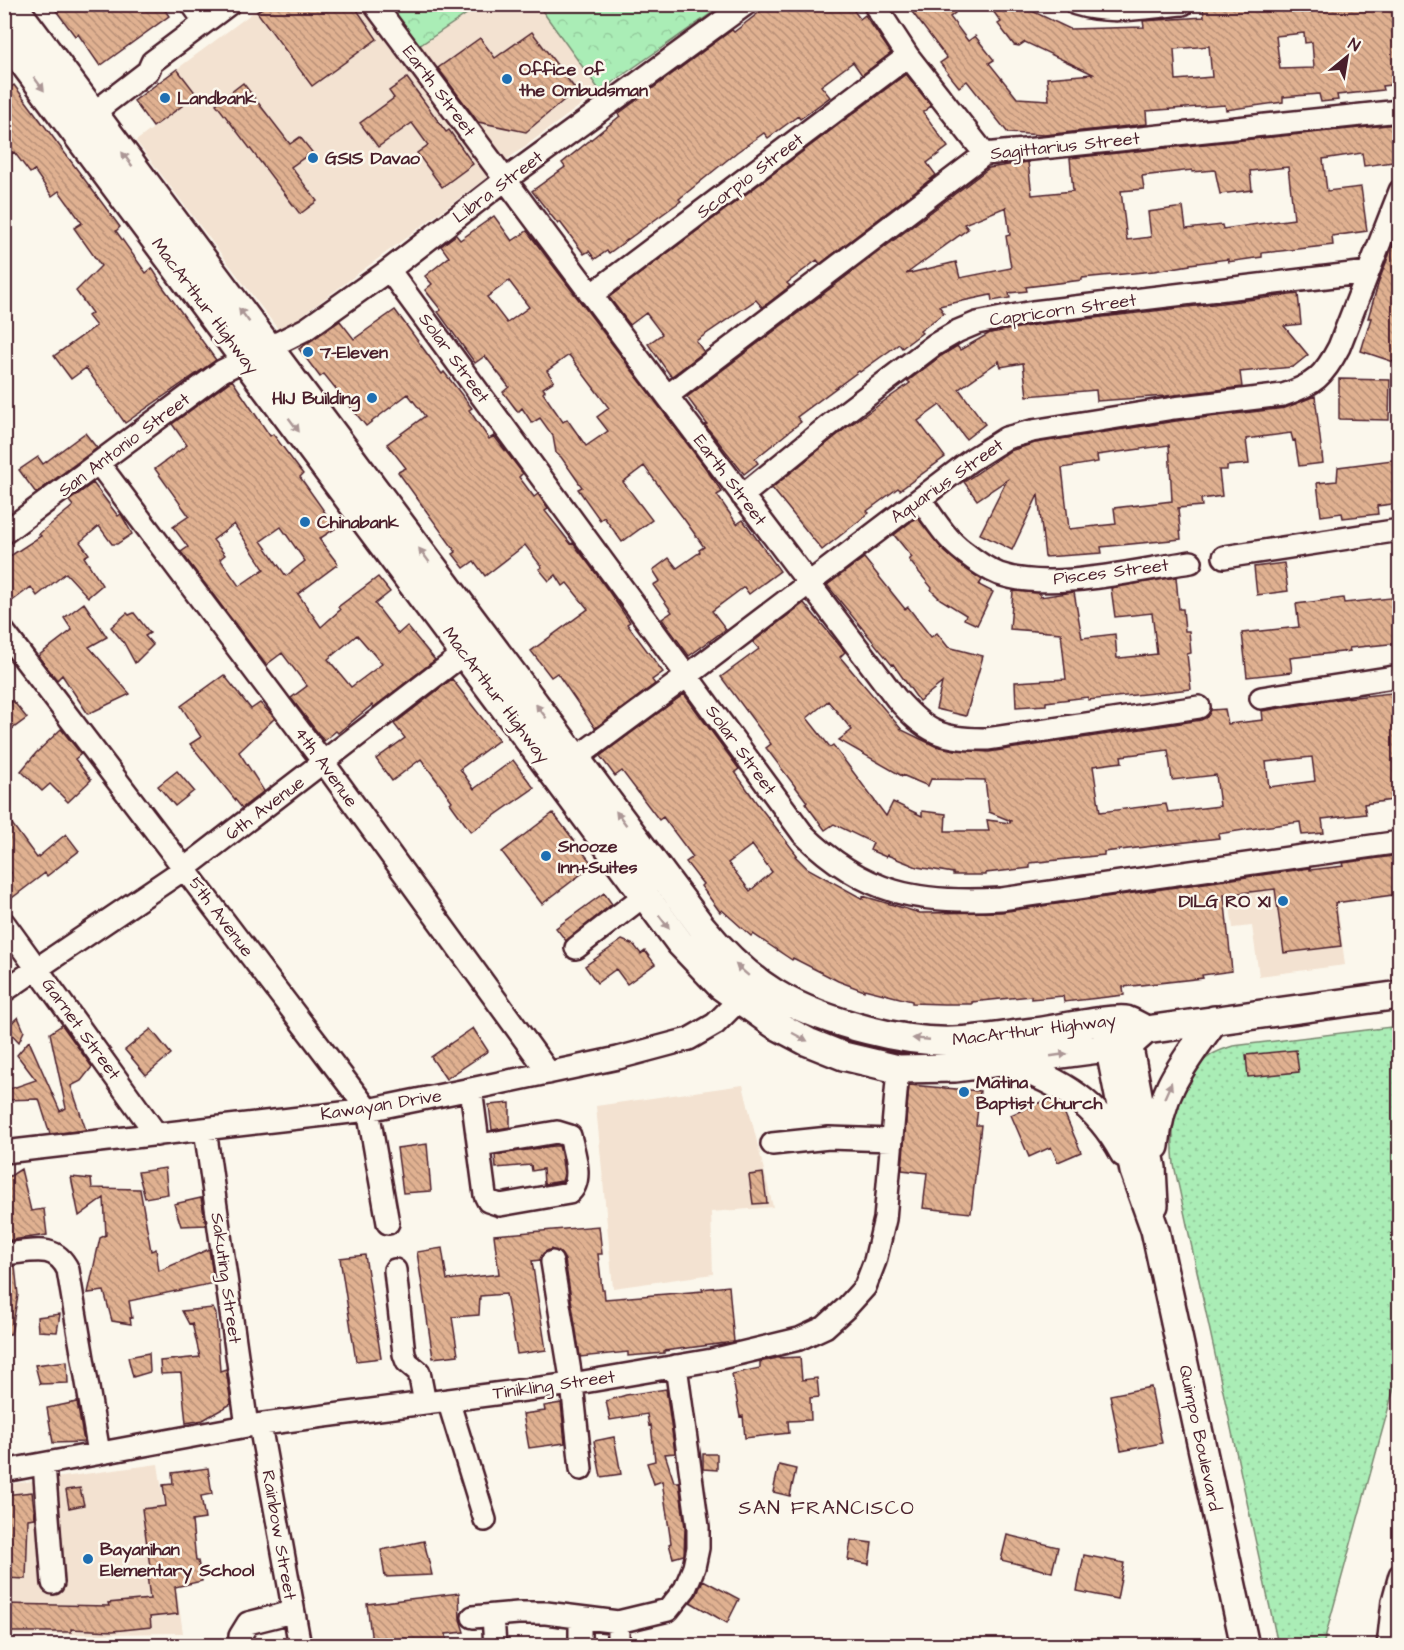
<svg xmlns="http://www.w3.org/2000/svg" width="1404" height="1650" font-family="'Architects Daughter',sans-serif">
  <defs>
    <pattern id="grass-dots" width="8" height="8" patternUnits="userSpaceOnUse" patternTransform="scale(1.5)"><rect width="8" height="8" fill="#aaedb6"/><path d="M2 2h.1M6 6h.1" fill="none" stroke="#94cb9d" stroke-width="1.8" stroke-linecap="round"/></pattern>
    <pattern id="forest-crowns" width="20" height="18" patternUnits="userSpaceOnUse" patternTransform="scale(1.5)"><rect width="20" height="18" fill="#aaedb6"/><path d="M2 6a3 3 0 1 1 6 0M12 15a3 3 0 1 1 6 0" fill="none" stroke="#94cb9d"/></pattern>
    <pattern id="building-back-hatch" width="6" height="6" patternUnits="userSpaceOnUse" patternTransform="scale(1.5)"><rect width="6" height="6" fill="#e0b191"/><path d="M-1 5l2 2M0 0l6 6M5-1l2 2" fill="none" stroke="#b88f77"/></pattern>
  </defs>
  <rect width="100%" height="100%" fill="#fbf7ec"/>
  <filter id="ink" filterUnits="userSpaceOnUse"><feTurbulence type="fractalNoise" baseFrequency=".0167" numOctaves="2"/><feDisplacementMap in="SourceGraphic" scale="12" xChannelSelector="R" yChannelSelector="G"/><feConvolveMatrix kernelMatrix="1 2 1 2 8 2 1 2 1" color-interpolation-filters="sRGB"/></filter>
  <g filter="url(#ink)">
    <path fill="#f3e2d1" d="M263,5H361L490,175L280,332L136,141L197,95L177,69Z
      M480,5H538L600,91L501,164L413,50Z
      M1332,862L1345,965L1259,976L1252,926L1233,928L1226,876Z
      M743,1085L773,1207L711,1212L713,1274L613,1288L596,1106Z
      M158,1464L183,1633L5,1635L4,1485Z"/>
    <path fill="url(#grass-dots)" stroke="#7a8670" stroke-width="1.5" d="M1399,1026V1370L1323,1645H1278L1174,1165C1170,1125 1173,1078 1211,1055C1218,1051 1226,1048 1233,1046Z"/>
    <path fill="url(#forest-crowns)" stroke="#7a8670" stroke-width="1.5" d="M380,5H480L413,50Z
      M538,5H723L600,91Z"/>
    <path fill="url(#building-back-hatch)" stroke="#4a1f2b" stroke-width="1.5" fill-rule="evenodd" d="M51,4H161L169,16L100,66L78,34L75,36Z
      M267,4H353L377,39L312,86L257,12Z
      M770,4H849L860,19L865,15L891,53L862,75L853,62L821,86L830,97L800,119L798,116L768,138L764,133L737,152L679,199L681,201L609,253L607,251L595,259L589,251L584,254L560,222L558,224L532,191L565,167L562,163L620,116L618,114L732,30L734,32Z
      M906,4H949L955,13L950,17L968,41L975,36L994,60L989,63L1017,98L1049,100L1047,78L1093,74L1025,42L1019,46L1014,45L998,24L1001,22L988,4H1028L1034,12L1070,29L1144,27L1143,21L1204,17L1203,8L1236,5V6L1255,4H1400V84L1382,86L1383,90L1337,95L1338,100L1321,102L1319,94L1283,97V102L1226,110L1225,105L1146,111L1147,124L1044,135L1008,133L967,81L959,87L940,63L947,58ZM1304,33L1305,43L1312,42L1314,68L1280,69L1276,36ZM1209,46L1212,77L1176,80L1174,49Z
      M532,32L576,90L526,132L478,122L438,68L480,38L495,58Z
      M177,69L197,95L153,127L134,101Z
      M906,74L931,106L923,112L948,147L927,163L936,175L820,264L817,260L787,283L790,286L767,304L762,307L756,300L696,341L704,352L672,376L670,375L648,344L662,334L646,313L630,325L609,297Z
      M407,78L446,132L449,130L473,164L442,187L417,153L428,145L412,123L378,147L360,123L394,98L389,91Z
      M243,83L290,144L300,137L312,152L291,167L317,201L300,214L216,104Z
      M14,85L120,227L116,231L146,273L152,268L159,279L158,280L216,360L125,423L86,368L71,379L54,356L96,326L88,316L92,313L76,291L101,266L74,228L82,223L59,191L52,196L34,170L30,173L14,152L4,158V92Z
      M1397,124L1400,161L1364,166L1362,153L1323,159L1327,191L1361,187L1367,231L1332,236L1333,245L1262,253V257L1228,262V259L1190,264V265L1154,271L1082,278V280L1026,287L1027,291L1009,293L1010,298L992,301L991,295L939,306L944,313L920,331L922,333L902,348L899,344L860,372L859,371L797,417L801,422L755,459L758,463L744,474L705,425L707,424L687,397L989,168L1028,162L1032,195L1073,191L1070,158ZM1288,167L1294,219L1223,229L1222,225L1186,229L1183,207L1148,212L1151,237L1127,240L1121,191L1144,189L1142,176L1192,170V172L1215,170L1220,194L1252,190L1250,171ZM1006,207L1010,235L1006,236L1011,268L960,278L956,262L906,274L968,229L964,224Z
      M494,216L512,241L527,231L704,466L722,492L717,495L737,524L743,520L780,571L749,594L744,587L712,611L726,629L689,656L662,619L672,612L653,585L660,581L653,570L669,558L677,568L700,552L699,550L704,547L684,519L644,466L623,482L652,520L622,542L604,517L600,520L578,489L582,487L561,457L556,453L553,436L540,418L532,423L522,408L518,412L503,392L509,387L485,356L475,363L438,312L441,310L425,290L432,284L425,276L449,257L441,246L456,235L460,240ZM509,281L529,307L507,323L487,297ZM569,355L609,408L597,417L608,431L586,446L567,419L563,422L543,393L545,391L543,388L554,381L547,371Z
      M1400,227V356L1397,363L1361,351L1371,318H1368L1380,278Z
      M1298,294L1301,324L1284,326L1308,355L1293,367L1240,372L1242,387L1166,396L1097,401L1096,390L1027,396L1023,363L1001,367L999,361L959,389L985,424L966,439L940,405L918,421L945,457L900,490L898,488L867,511L869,513L822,550L772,488L846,428L910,383L908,381L941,356L957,346L960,350L990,333L1035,325Z
      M395,310L442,374L444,372L472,408L469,410L489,439L494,436L521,471L523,473L519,477L534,497L538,494L548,509L545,511L571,544L573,543L600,579L630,622L627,624L663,672L652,680L655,684L595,728L557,673L551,677L531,651L588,609L567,583L563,586L556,575L549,581L539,569L542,567L525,545L485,576L474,561L464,568L453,554L456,552L398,472L406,468L387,444L425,416L408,394L366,426L324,374L320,377L299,349L340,321L354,339Z
      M1339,379L1390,380L1389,420L1339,419Z
      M232,380L270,436L273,434L303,474L300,477L336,528L319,539L338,564L298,594L321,627L340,610L338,607L378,577L390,592L375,604L398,634L407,626L435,660L374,707L372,705L338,733L336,731L324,741L291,698L307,686L282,653L266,665L181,552L188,547L173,527L189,516L155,469L187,445L172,424ZM234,524L264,569L239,586L220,559L225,555L213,540ZM281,527L305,561L286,576L261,541ZM357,635L382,664L351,687L328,659Z
      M1315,396L1323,463L1299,466L1295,440L1293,441L1291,433L1246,439L1249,464L1227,466V470H1219L1222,496L1201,499L1202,506L1178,508L1181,539L1101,547L1102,553L1045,557L1038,495L1012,550L980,534L1007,480L977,500L964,482L1010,451L1035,443L1176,421L1285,408ZM1169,445L1172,501L1114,508L1116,524L1069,529L1062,468L1098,462L1097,455Z
      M85,433L97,448L36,493L19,470L38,457L43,464Z
      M1400,459V503L1377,506L1378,514L1343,518L1342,513L1321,516L1317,483L1337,481L1338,467Z
      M93,483L118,516L121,514L132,534L117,544H112L99,526L80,542L89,554L84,557L102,585L88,597L66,573L37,596L31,587L4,607V560L41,536L39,534L73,506L69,501Z
      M917,517L942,549L960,565L982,580L979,585L993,592L977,625L964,619L966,615L940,599L931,590L932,588L909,560L912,557L894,535Z
      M864,558L905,609L908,607L931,637L937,633L948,647L983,656L966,716L936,709L942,683L919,701L893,664L892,665L827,585Z
      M1284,563L1288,591L1257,595L1254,567Z
      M1176,577L1179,609H1183L1185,631H1189L1191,653L1187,654L1191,689L1088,700V697L1046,702V705L1016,707L1015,682L1066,679L1061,633L1010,629L1013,591L1040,593V597L1074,592L1082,638L1115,634L1117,658H1120L1157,654L1152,613L1115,617L1111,588Z
      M1400,597V621H1396L1399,643L1349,648L1350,651L1290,658L1292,672L1247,677L1242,633L1299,627L1296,604L1343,598L1344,603Z
      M84,603L107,637L89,647L130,694L88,714L62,675L57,680L38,656L72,630L64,618Z
      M804,603L845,652L840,657L902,730L935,746L955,750L989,752L1201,720L1207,717L1211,710L1225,709L1228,724L1263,720L1262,711L1346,698L1400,692V799L1364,804L1366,814L1322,819L1324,833L1302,835L1300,822L1263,827L1218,834L1219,838L1104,852V855L1030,863V868L986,873V875H953V873L917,867L887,855L886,857L870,850L873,843L834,824L825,830L805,803L807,802L766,748L771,744L721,677L759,649L753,642ZM828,701L852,730L839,740L902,776V775L928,786L931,779L985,780L989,812L1011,821L1010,823L987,820L989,831H945L946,814L922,811V816L893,802L886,816L833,745L830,747L807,718ZM1168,750L1172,780L1216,775L1220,806L1168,812L1166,804L1100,812L1093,766L1122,762L1121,756ZM1312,757L1315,781L1269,787L1266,762Z
      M127,613L129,615L134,613L150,633L145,636L153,645L135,663L124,643L111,627Z
      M224,675L251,709L260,703L275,718L239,752L264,791L242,808L190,744L201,737L181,706Z
      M452,679L499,740L460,769L474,789L513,760L534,788L471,832L450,803L452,801L421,759L392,781L376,759L405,738L394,724Z
      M684,694L739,769L735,772L756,802L797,855L795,856L807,868L863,899V896L920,913L1001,912L1310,868V870L1344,866L1343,863L1400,855V894L1335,903L1341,946L1284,953L1275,889L1224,895L1232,971L1202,975L1203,978L1123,987L1124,995L1064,1002L1063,996L1031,999V996L972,1002V1004H944L912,1003V1001L864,989V991L838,981L793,958L792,960L753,934L751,936L722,910L720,912L701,886L703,884L686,862L693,857L663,817L659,820L622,771L615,776L600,756ZM752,845L772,872L750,891L728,863Z
      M13,701L27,718L4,735V707Z
      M61,729L81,754L75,759L91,780L68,802L50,784L42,791L21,771L36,753Z
      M177,771L194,791L175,806L158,786Z
      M4,813L37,858L66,834L79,851L47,876L45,873L4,904V877L11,873L4,862Z
      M553,813L593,865L542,904L502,852Z
      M604,893L612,904L566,941L556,928Z
      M622,940L634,945L641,954L645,951L655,964L627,984L616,969L597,983L585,966Z
      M18,1017L24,1031L19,1042L6,1028Z
      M62,1025L92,1067L81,1081L71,1086L86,1130L50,1134L39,1099L4,1100V1091L36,1080L17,1055L29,1041L60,1111L66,1108L50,1033Z
      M473,1028L488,1051L446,1079L431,1057Z
      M151,1029L171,1054L146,1075L125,1050Z
      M1296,1050L1299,1072L1248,1077L1246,1055Z
      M909,1085L980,1091L976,1125H981L971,1213L923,1208L927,1173L902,1170Z
      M1050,1098L1061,1105L1081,1152L1058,1162L1051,1147L1029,1157L1011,1115Z
      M510,1103V1127L492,1130L489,1105Z
      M427,1144L431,1191L403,1193L397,1148Z
      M553,1146H559L561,1153L564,1174L562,1181L544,1184L543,1169L532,1171L531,1165L496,1168L495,1155Z
      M165,1168L168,1194L145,1198L138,1172Z
      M21,1169L31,1211L44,1209L47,1235L4,1241V1180Z
      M763,1173L767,1203L753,1204L749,1175Z
      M71,1177L91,1179L92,1188L140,1189L151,1251L156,1249L159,1271L209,1249L214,1283L129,1301L132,1318H130L131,1324L112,1321L104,1291L88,1293L100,1238L106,1235L104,1198L79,1216Z
      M201,1198L206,1225L181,1226L174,1204Z
      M599,1226L602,1254H598L602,1289H604L605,1299L703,1291L702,1289L729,1286L734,1342L664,1351V1353L628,1356V1352L580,1357L565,1260L561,1254L551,1249L544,1253L540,1260L532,1261L546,1350L517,1354L506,1294L480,1296L479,1315L452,1317L458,1355L433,1358L417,1252L442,1248L447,1280L499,1274L494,1235Z
      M365,1255L381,1358L356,1361L340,1258Z
      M15,1266L18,1295L11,1334H4V1267Z
      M213,1308L216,1314L220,1371L226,1369L231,1404L203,1420L186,1423L181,1373L161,1374L160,1361L200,1357L192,1323L189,1324L182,1311Z
      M60,1314L57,1332L38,1331L37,1317Z
      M149,1353L150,1372L133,1377L128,1357Z
      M800,1357L802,1380L817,1378L819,1397L810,1398L811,1420L788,1421L789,1433L745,1438L743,1416L740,1417L732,1374L760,1368V1362L777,1358Z
      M67,1361L68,1383L40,1384L35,1365Z
      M1151,1387L1162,1443L1121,1451L1110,1395Z
      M666,1389L675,1453L665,1454L674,1482H679L685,1528L684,1555L673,1558L669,1544L671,1543L662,1481L654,1484L647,1463L655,1461L651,1425L649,1426L647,1414L610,1420L606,1401L626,1395Z
      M77,1402L84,1442L53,1443L47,1408Z
      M561,1403L565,1443L529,1448L523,1414L545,1411L544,1406Z
      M614,1437L621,1474L601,1477L594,1441Z
      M703,1454H717V1470L703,1469Z
      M779,1465L796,1469L790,1496L773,1492Z
      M208,1468L212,1494L201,1496L205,1519L192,1521L196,1561H198L202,1581L175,1587L178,1614L150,1617L151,1627L113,1631L71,1629V1632H4V1604L109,1606L108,1603L150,1599L147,1575L151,1574L142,1509L166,1506L163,1485L173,1484L172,1473Z
      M80,1488L84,1505L69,1508L66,1490Z
      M32,1492L35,1518L28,1519L26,1579L4,1578V1495Z
      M1007,1535L1058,1547L1052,1572L1001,1560Z
      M851,1540L872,1543L869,1564L848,1560Z
      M424,1541L432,1575L385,1577L381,1550Z
      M1084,1555L1124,1563L1117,1599L1077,1591Z
      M703,1580L739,1599L727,1623L690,1602L697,1594Z
      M459,1593L460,1619L464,1632L446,1634L448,1646H407L406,1639L372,1643L367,1604Z"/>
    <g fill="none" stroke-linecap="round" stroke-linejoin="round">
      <g stroke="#4a1f2b" stroke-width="26">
        <path id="minor" d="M192,4L205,22
          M374,4L667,396L896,698C926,732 941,740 987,739L1199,707
          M874,4L908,56L985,154
          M1076,4C1110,15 1148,7 1183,4
          M83,121L148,71L152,62L229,4
          M389,270L803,834C864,894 918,904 1001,899L1400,842
          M591,295L908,56
          M667,396L985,154L1400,111
          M99,464L324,763L549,1073
          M742,496L838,418L934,345L958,331L977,323L1033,312L1368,272
          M920,499C933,517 945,538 964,552C974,560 987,569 999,574C1051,592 1136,570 1191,562
          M4,533L222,371L306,329L389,270L505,180L746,4
          M1224,557L1400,530
          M4,632L368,1110L388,1223
          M1261,698L1400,676
          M564,767L687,676L971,460L1006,438L1032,431L1174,408L1283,395C1314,385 1324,376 1339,347L1400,191
          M4,923L157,1135
          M576,948L645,895
          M4,991L184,869L475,645
          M471,1089L485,1195L488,1201L500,1205L569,1193C584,1181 574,1153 570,1136L557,1132L480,1145
          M205,1129L247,1426
          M772,1144L829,1138L892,1140
          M4,1152L368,1110L471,1089L618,1058L689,1039L715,1024L739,1000
          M4,1254C31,1252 55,1242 68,1270L99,1453
          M552,1262L572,1384L581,1469
          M395,1270L404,1354L407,1362L419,1372L425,1403
          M448,1400L485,1520
          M260,1425L300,1646
          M44,1464L53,1583
          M4,1471L247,1426L572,1384L712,1360L799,1339L825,1327L846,1308L865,1287L875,1261L885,1219L898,1069
          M493,1616L495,1646
          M473,1617L518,1613H546L618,1622L668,1610L685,1589L694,1567L698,1548V1527L676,1366
          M580,1618V1646
          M618,1622V1646
          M240,1646V1636L248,1623L292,1612
          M1388,1646L1393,1601L1400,1575"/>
      </g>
      <g stroke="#4a1f2b" stroke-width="32">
        <path id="major" d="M12,4L701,926C750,986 793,1011 868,1030C895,1037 925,1042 953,1041C981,1040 1008,1035 1035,1032C1050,1030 1116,1017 1126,1020C1132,1022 1140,1027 1146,1030
          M4,37L680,943L721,986L774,1024L808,1042L843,1056L898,1069L955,1068L1129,1045L1146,1030L1400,995
          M1125,1027L1152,1168L1154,1205
          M1106,1030L1134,1171L1155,1230L1245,1646
          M1009,1062C1063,1085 1095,1100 1124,1153
          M1155,1146C1161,1088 1182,1066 1214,1020"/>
      </g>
      <use href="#minor" stroke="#fbf7ec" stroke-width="21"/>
      <use href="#major" stroke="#fbf7ec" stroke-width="27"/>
    </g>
    <defs><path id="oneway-solid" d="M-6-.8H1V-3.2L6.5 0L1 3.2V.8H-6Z" transform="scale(1.5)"/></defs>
    <g fill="#ab9695">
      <use href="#oneway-solid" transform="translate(39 84) rotate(53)"/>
      <use href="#oneway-solid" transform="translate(127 159) rotate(-127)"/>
      <use href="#oneway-solid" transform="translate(244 315) rotate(-127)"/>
      <use href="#oneway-solid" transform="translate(294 425) rotate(53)"/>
      <use href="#oneway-solid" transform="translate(424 555) rotate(-127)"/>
      <use href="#oneway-solid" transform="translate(541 711) rotate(-127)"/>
      <use href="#oneway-solid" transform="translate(621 818) rotate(-127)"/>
      <use href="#oneway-solid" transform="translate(664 922) rotate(53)"/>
      <use href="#oneway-solid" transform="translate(742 970) rotate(-139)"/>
      <use href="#oneway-solid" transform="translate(800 1037) rotate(28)"/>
      <use href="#oneway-solid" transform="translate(921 1039) rotate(-175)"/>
      <use href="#oneway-solid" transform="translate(1059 1055) rotate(-8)"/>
      <use href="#oneway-solid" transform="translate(1168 1090) rotate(-66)"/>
    </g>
  </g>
  <g fill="#1f6fb2" stroke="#fbf7ec" stroke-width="2">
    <circle cx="507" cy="79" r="6"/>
    <circle cx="165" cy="98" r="6"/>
    <circle cx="313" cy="158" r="6"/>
    <circle cx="308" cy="352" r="6"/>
    <circle cx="372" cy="398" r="6"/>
    <circle cx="305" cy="522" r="6"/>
    <circle cx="546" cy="856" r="6"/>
    <circle cx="1283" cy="901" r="6"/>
    <circle cx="964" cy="1092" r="6"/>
    <circle cx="88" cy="1559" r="6"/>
  </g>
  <g text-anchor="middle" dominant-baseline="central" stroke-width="5" stroke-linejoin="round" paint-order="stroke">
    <g font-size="18" font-weight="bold" fill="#4a1f2b" stroke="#fbf7ec" text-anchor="start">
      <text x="519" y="69">Office of<tspan x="519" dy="21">the Ombudsman</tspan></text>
      <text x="177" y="98">Landbank</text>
      <text x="325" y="158">GSIS Davao</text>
      <text x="320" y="352">7-Eleven</text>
      <text x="360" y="398" text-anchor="end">HIJ Building</text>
      <text x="317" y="522">Chinabank</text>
      <text x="558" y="846">Snooze<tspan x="558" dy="21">Inn+Suites</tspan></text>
      <text x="1271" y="901" text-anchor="end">DILG RO XI</text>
      <text x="976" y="1082">Matina<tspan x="976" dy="21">Baptist Church</tspan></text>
      <text x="100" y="1549">Bayanihan<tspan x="100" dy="21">Elementary School</tspan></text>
    </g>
    <g font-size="18" fill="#4a1f2b" stroke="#fbf7ec">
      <text transform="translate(439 91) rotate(53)">Earth Street</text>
      <text transform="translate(1065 146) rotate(-6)">Sagittarius Street</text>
      <text transform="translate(750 176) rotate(-37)">Scorpio Street</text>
      <text transform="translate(498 187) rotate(-37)">Libra Street</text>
      <text transform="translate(205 306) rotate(53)">MacArthur Highway</text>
      <text transform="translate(1063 310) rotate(-8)">Capricorn Street</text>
      <text transform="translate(454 358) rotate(54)">Solar Street</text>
      <text transform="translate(124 445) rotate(-37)">San Antonio Street</text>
      <text transform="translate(730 480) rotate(53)">Earth Street</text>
      <text transform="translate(947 481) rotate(-35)">Aquarius Street</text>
      <text transform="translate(1111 572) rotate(-7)">Pisces Street</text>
      <text transform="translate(496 695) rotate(53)">MacArthur Highway</text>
      <text transform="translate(741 750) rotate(54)">Solar Street</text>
      <text transform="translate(326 767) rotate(54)">4th Avenue</text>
      <text transform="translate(265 808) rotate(-37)">6th Avenue</text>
      <text transform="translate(221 917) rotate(53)">5th Avenue</text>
      <text transform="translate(81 1029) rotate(54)">Garnet Street</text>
      <text transform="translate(1034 1030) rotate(-7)">MacArthur Highway</text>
      <text transform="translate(381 1105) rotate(-9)">Kawayan Drive</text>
      <text transform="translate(226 1278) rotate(82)">Sakuting Street</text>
      <text transform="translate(554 1385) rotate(-8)">Tinikling Street</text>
      <text transform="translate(1200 1438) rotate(78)">Quimpo Boulevard</text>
      <text transform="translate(279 1535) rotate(80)">Rainbow Street</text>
    </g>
    <g font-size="20" letter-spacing="1.5" fill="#4a1f2b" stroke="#fbf7ec">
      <text x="827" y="1508">SAN FRANCISCO</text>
    </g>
  </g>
  <rect width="1404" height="1650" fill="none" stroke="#fbf7ec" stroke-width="24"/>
  <rect x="12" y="12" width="1380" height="1626" fill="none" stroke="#4a1f2b" stroke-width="2" filter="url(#ink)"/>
  <g transform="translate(1347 57) rotate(30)" stroke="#fbf7ec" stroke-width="4.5" paint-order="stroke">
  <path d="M0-4.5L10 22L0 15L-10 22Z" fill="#4a1f2b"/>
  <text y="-9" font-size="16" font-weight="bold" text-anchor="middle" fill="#4a1f2b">N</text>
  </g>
</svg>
